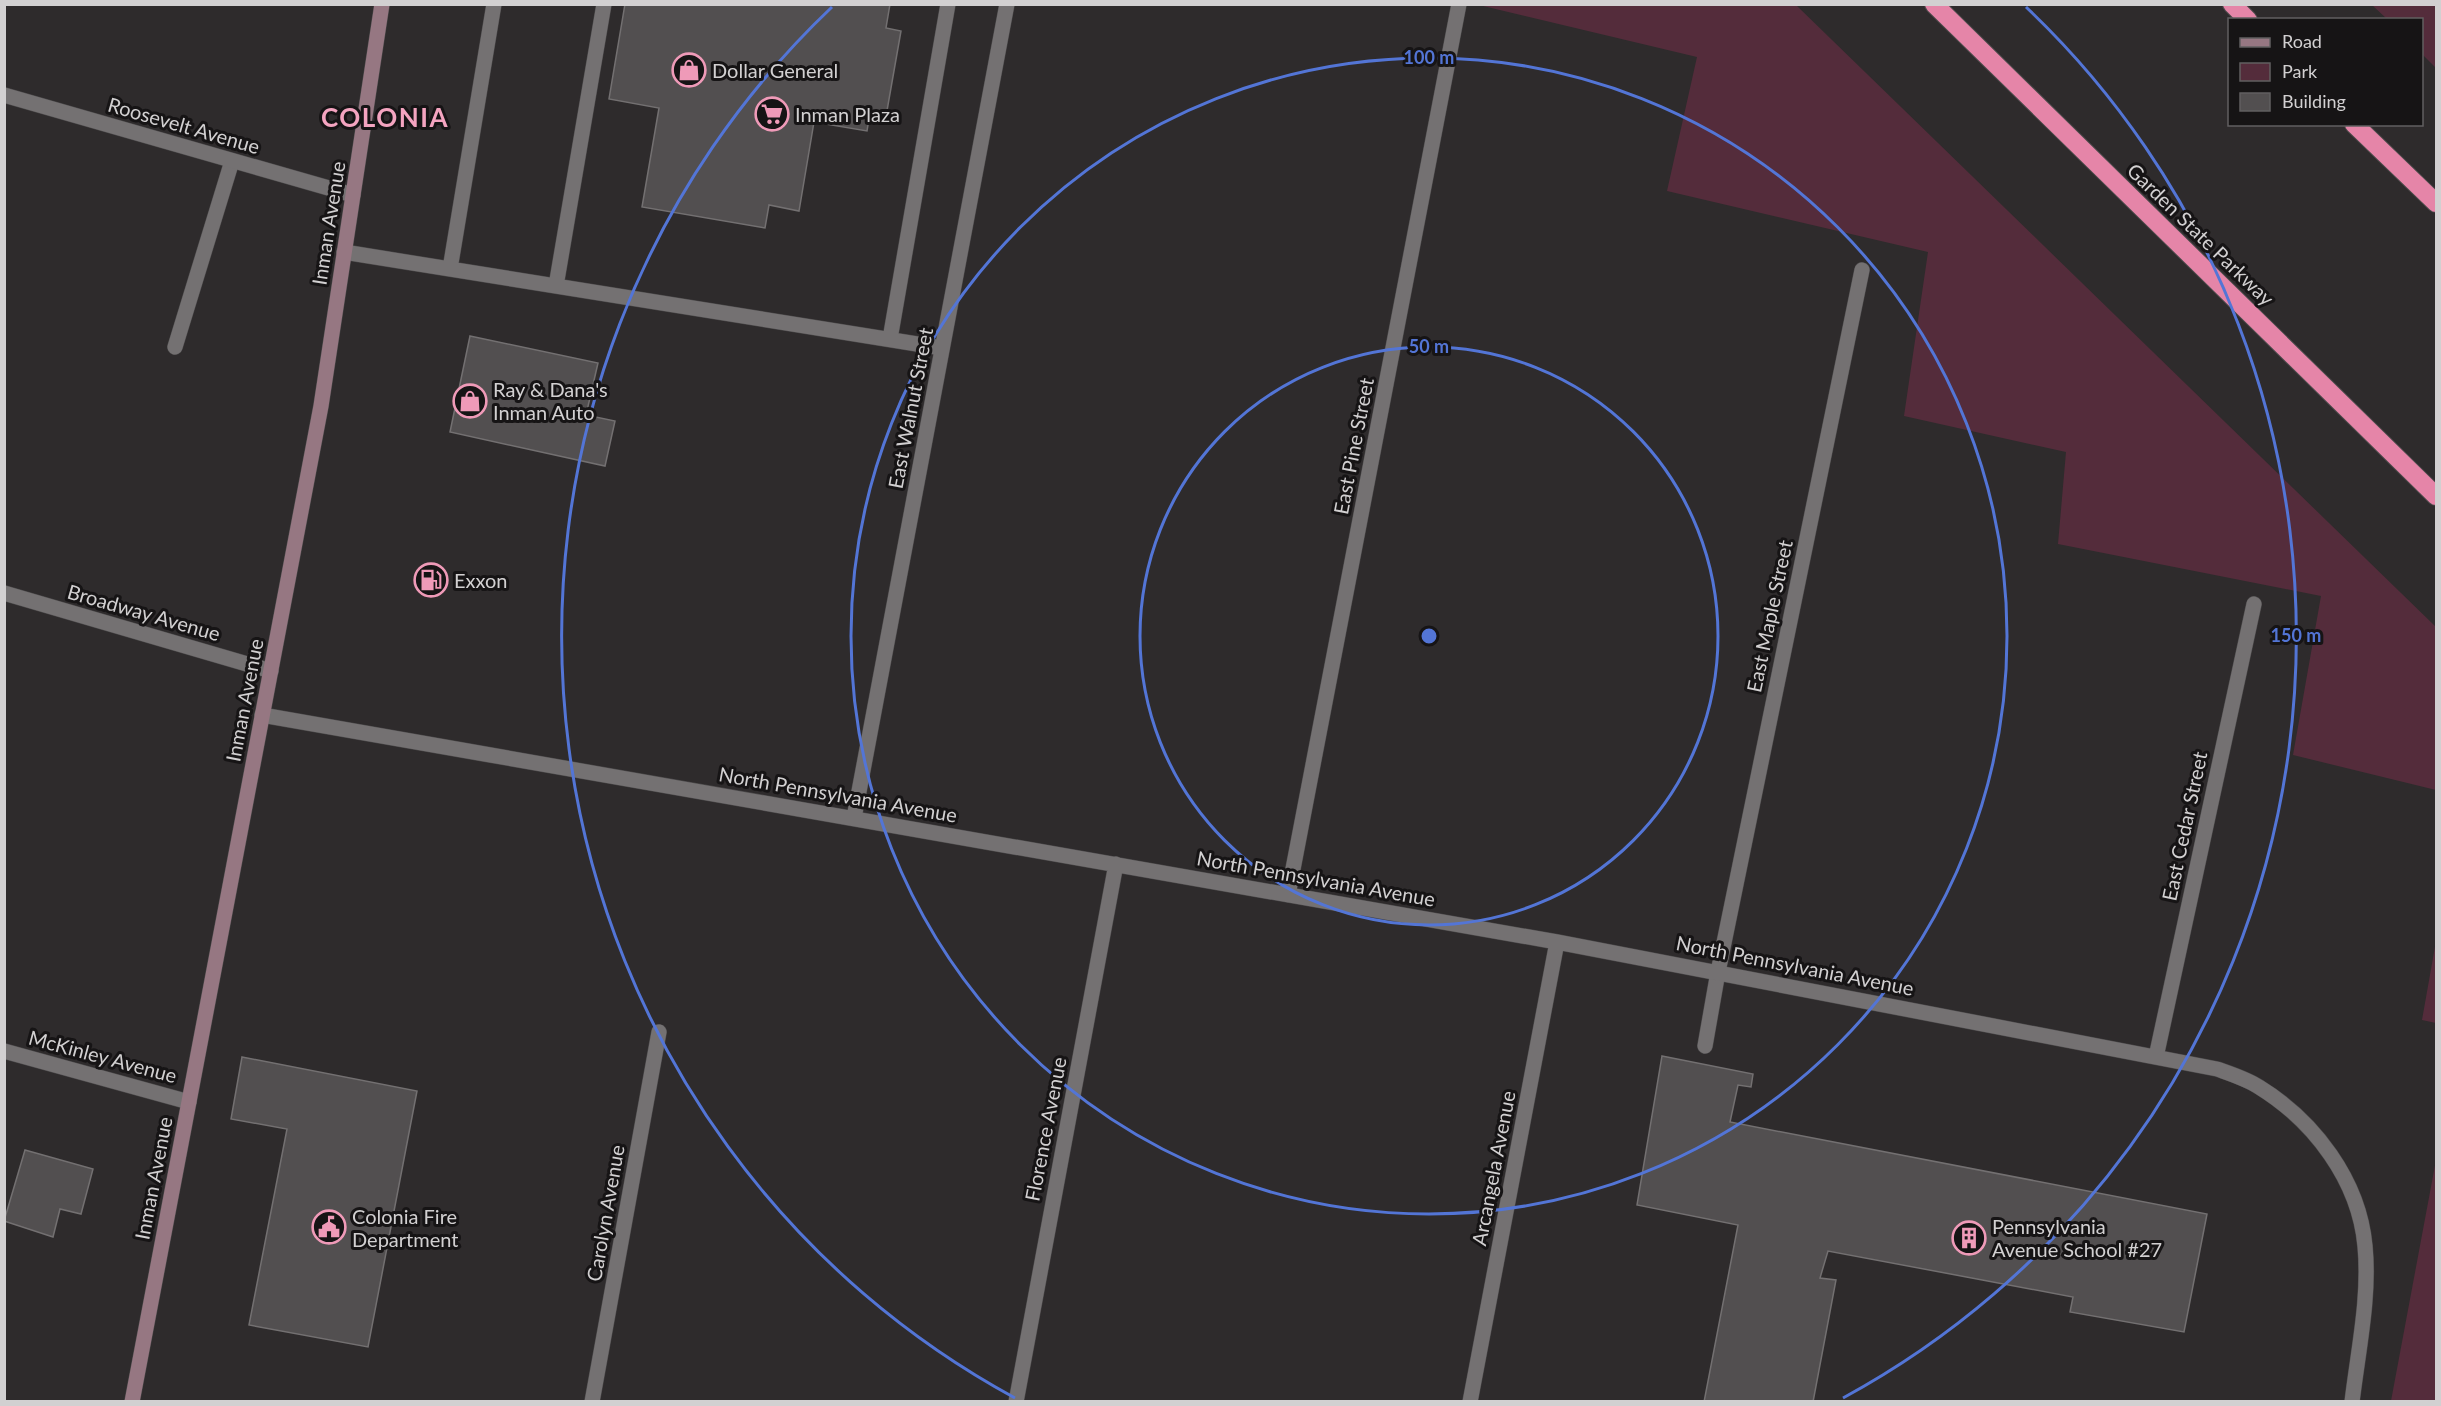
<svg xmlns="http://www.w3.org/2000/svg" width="2441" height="1406" font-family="Lato,sans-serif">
  <rect width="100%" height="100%" fill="#2e2b2c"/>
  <path fill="#542c3b" d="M1479,5H1796L2436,627V790L2293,755L2321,596L2058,544L2066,452L1904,416L1928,252L1667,191L1697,57Z
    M2372,5H2436V68L2422,54V20L2387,19Z
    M2436,941V1023L2422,1020Z
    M2436,1160V1401H2391Z"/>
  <path fill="#524f50" stroke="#737071" stroke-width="1.5" d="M625,4H890L886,28L901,31L885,122L869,119L867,131L814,122L799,211L769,205L765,228L642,207L659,108L609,99Z
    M470,336L598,363L586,415L615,421L605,466L450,432Z
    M1662,1056L1753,1074L1751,1087L1738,1085L1730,1122L2207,1214L2184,1332L2070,1312L2073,1297L1828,1251L1820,1278L1836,1280L1813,1402H1704L1738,1225L1637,1205Z
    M242,1057L417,1091L368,1347L249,1325L287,1129L231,1119Z
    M25,1150L93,1169L81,1214L60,1209L53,1237L4,1221Z"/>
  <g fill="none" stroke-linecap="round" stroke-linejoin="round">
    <g stroke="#4b494a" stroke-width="16">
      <path id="service" d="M344,252L942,348
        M450,269L494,4
        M556,286L604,4
        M890,339L948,4
        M175,347L232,161
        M1705,1046L1718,972"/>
    </g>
    <g stroke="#4b494a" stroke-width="16">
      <path id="minor" d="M4,95L353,195
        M4,593L271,671
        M262,715L1557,942L2217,1069C2231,1074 2247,1079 2259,1087C2314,1121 2359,1180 2365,1246C2370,1297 2358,1351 2352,1402
        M854,818L1007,4
        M1288,895L1459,4
        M1718,972L1862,270
        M4,1051L189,1102
        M2156,1057L2254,604
        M592,1402L659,1032
        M1016,1402L1116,864
        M1470,1402L1557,942"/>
    </g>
    <g stroke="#4b494a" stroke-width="16">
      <path id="secondary" d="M132,1402L321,406L382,4"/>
    </g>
    <g stroke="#4b494a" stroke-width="20">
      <path id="motorway" d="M1934,4L2436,496
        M2232,4L2248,20
        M2354,124L2436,203"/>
    </g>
    <use href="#service" stroke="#747172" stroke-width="15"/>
    <use href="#minor" stroke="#747172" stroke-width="15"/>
    <use href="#secondary" stroke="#967782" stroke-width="15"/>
    <use href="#motorway" stroke="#e585a8" stroke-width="18"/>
  </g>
  <g fill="none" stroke="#5375d6" stroke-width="3">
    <circle cx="1429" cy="636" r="289"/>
    <circle cx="1429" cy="636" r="578"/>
    <path d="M1015 1398A867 867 0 0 1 832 7M2026 7A867 867 0 0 1 1843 1398"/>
  </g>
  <defs>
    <g id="shop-ring" transform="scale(1.725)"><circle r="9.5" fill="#161415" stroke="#ef9ab8" stroke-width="1.5"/><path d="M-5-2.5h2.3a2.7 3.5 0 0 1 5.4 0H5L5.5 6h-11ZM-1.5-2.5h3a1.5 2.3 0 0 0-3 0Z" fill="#ef9ab8"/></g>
    <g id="supermarket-ring" transform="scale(1.725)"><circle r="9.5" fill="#161415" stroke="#ef9ab8" stroke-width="1.5"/><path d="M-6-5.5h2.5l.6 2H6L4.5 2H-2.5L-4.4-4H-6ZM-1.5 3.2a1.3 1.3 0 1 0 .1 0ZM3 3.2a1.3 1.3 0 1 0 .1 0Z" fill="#ef9ab8"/></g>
    <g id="fuel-ring" transform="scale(1.725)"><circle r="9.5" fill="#161415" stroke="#ef9ab8" stroke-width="1.5"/><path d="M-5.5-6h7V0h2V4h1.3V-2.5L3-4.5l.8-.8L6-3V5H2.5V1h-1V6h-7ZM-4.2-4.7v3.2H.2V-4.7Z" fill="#ef9ab8"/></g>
    <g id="civic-ring" transform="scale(1.725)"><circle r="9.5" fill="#161415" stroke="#ef9ab8" stroke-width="1.5"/><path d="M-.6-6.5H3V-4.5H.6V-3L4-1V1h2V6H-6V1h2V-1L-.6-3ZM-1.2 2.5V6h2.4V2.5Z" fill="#ef9ab8"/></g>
    <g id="building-ring" transform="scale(1.725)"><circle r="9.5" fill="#161415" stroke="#ef9ab8" stroke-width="1.5"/><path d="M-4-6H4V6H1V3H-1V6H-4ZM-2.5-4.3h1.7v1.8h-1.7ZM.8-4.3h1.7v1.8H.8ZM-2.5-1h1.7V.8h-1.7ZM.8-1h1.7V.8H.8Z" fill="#ef9ab8"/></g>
  </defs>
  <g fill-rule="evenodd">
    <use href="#shop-ring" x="689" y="70"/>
    <use href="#supermarket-ring" x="772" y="114"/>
    <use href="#shop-ring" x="470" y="401"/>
    <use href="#fuel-ring" x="431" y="580"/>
    <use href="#civic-ring" x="329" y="1227"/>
    <use href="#building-ring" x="1969" y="1238"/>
  </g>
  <g text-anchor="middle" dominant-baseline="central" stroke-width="6" stroke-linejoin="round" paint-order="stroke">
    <g font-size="20" fill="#d2d0d1" stroke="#161415" text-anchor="start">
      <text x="712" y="70">Dollar General</text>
      <text x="795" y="114">Inman Plaza</text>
      <text x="493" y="389">Ray &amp; Dana's<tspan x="493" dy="23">Inman Auto</tspan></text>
      <text x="454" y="580">Exxon</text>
      <text x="352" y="1216">Colonia Fire<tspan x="352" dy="23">Department</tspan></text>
      <text x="1992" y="1226">Pennsylvania<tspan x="1992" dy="23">Avenue School #27</tspan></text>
    </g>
    <g font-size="20" fill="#d2d0d1" stroke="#161415">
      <text transform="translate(184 125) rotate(16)">Roosevelt Avenue</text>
      <text transform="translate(328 223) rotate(-81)">Inman Avenue</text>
      <text transform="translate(2201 234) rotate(44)">Garden State Parkway</text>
      <text transform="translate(910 408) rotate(-79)">East Walnut Street</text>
      <text transform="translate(1353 446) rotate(-79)">East Pine Street</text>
      <text transform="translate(144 612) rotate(16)">Broadway Avenue</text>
      <text transform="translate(1769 616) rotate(-78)">East Maple Street</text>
      <text transform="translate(244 700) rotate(-79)">Inman Avenue</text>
      <text transform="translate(838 794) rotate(10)">North Pennsylvania Avenue</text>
      <text transform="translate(2184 826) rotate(-78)">East Cedar Street</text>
      <text transform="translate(1316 878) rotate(10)">North Pennsylvania Avenue</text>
      <text transform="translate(1795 965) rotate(11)">North Pennsylvania Avenue</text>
      <text transform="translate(103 1056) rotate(15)">McKinley Avenue</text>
      <text transform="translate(1045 1129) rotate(-79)">Florence Avenue</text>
      <text transform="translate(1493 1168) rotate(-79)">Arcangela Avenue</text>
      <text transform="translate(153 1178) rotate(-79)">Inman Avenue</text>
      <text transform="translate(605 1213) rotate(-80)">Carolyn Avenue</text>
    </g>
    <g font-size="26" font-weight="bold" letter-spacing="1.5" fill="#f4a4c0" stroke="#161415">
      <text x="385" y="117">COLONIA</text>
    </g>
  </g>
  <circle cx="1429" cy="636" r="9" fill="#5375d6" stroke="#161415" stroke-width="3"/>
  <g font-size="18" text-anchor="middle" font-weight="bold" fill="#5375d6" stroke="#161415" stroke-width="6" stroke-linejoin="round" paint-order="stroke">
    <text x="1429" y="64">100 m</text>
    <text x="1429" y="353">50 m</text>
    <text x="2296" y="642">150 m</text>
  </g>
  <rect width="2441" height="1406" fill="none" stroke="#d2d0d1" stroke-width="12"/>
  <rect x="2228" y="18" width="195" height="108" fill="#161415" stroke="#615f60" stroke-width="1.5"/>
  <rect x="2240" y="38" width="30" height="9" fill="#967782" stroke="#615f60" stroke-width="1.5"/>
  <text x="2282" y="48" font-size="18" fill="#d2d0d1">Road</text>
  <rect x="2240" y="63" width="30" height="18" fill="#542c3b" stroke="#615f60" stroke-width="1.5"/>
  <text x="2282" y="78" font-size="18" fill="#d2d0d1">Park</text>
  <rect x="2240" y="93" width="30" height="18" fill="#524f50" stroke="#615f60" stroke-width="1.5"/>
  <text x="2282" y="108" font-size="18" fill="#d2d0d1">Building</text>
</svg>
